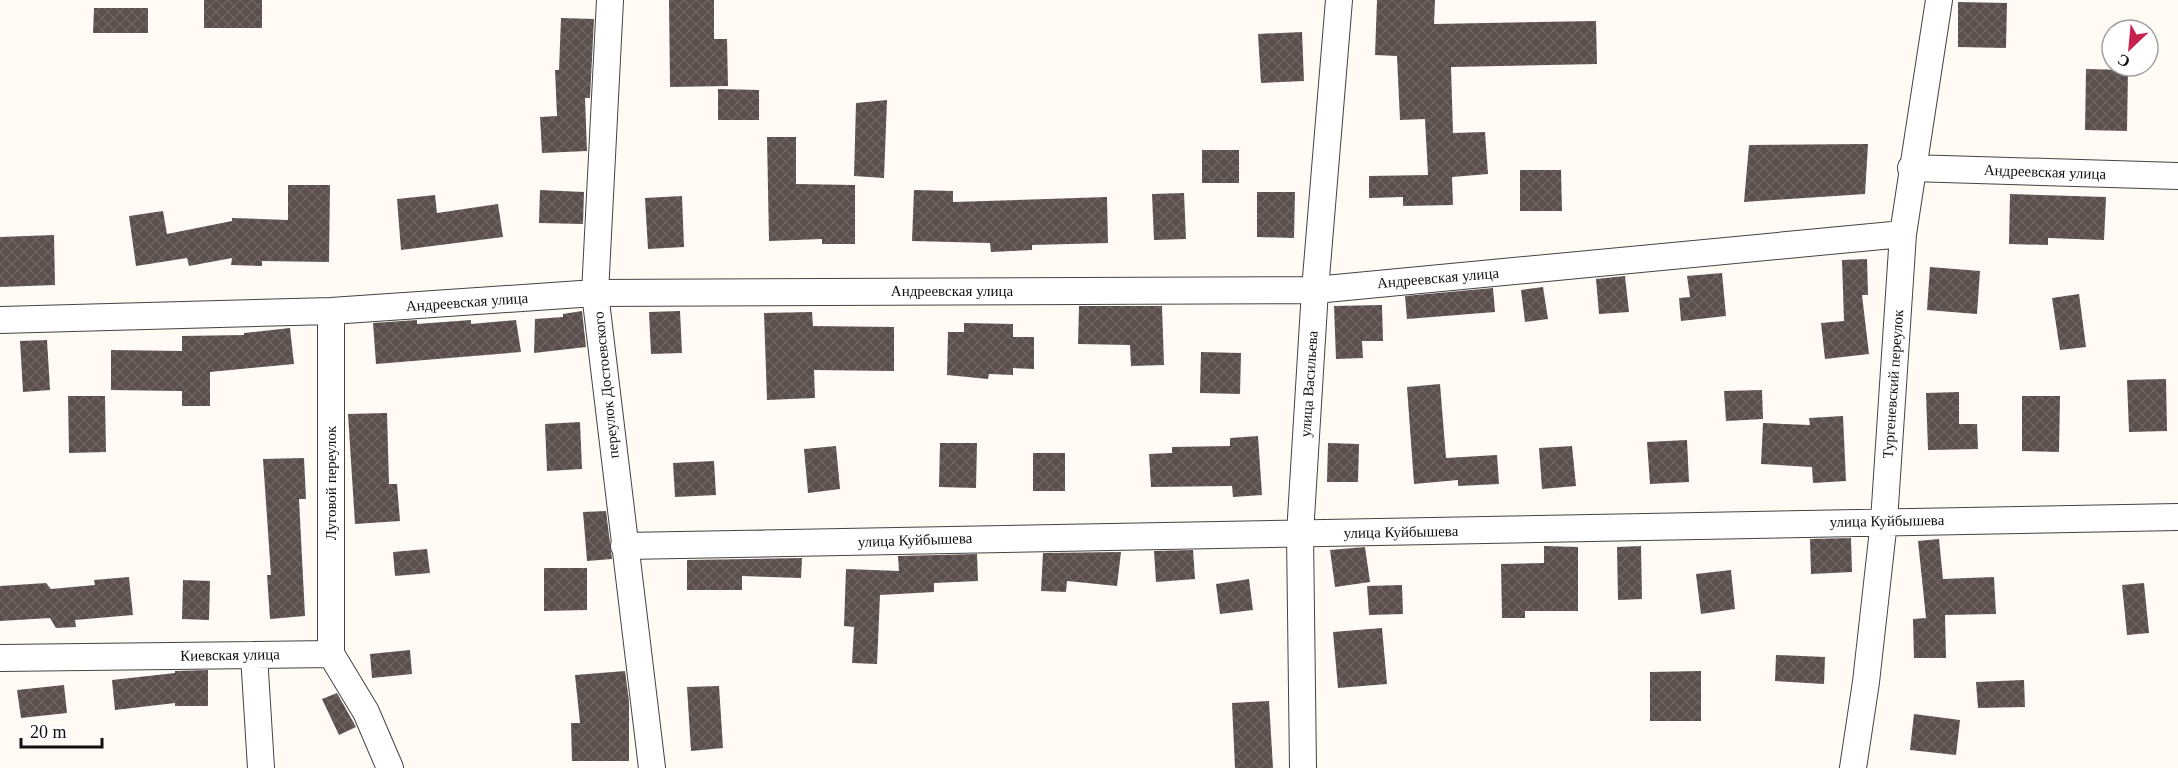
<svg xmlns="http://www.w3.org/2000/svg" width="2178" height="768" font-family="'Times New Roman',serif">
  <defs>
    <pattern id="building-cross-hatch" width="8" height="8" patternUnits="userSpaceOnUse" patternTransform="scale(1.5)"><rect width="8" height="8" fill="#5a4f4c"/><path d="M0 0l8 8M0 8l8-8" fill="none" stroke="#6d6461"/></pattern>
  </defs>
  <rect width="100%" height="100%" fill="#fffbf4"/>
  <path fill="url(#building-cross-hatch)" d="M204,0H262V28H204Z
    M669,0H714V39H727L728,86L670,87Z
    M1377,0H1435L1434,24L1596,21L1597,64L1451,67L1453,133L1485,132L1488,174L1452,177L1453,205L1403,206V197L1369,198V176L1428,175L1425,119L1400,120L1397,56L1375,55Z
    M1958,2L2007,3L2006,48L1958,47Z
    M94,8H148V33H93Z
    M561,18L594,19L590,98H585L587,151L542,153L540,117L557,116L555,70H559Z
    M1302,32L1304,81L1261,83L1258,34Z
    M2086,69L2128,70L2127,131L2085,130Z
    M718,89L759,90V120H718Z
    M887,100L884,178L854,176L856,103Z
    M767,137H796V184L855,185V244H822V239L769,241Z
    M1868,144L1865,194L1744,202L1749,145Z
    M1202,150H1239V183H1202Z
    M1520,170H1561L1562,211H1520Z
    M288,185H330L329,262L262,261V266L231,265L232,258L189,266L187,258L136,266L129,216L163,211L167,234L232,221V218L288,220Z
    M540,190L584,192L583,224L539,223Z
    M914,190L953,191V202L1107,197L1108,243L1032,245V250L991,252L990,243L912,241Z
    M1257,192H1295L1294,238L1257,237Z
    M1184,193L1186,239L1154,240L1152,194Z
    M2010,194L2106,197L2104,240L2048,238V245L2009,244Z
    M435,195L437,213L498,204L503,237L401,250L397,199Z
    M682,196L684,247L648,249L645,198Z
    M54,235L55,285L0,287V237Z
    M1867,259L1868,295H1862L1869,354L1825,359L1821,323L1844,321L1842,260Z
    M1930,267L1980,271L1977,314L1927,310Z
    M1722,273L1726,316L1681,321L1679,298L1690,297L1687,276Z
    M1625,276L1629,312L1599,314L1596,279Z
    M1543,287L1548,319L1525,322L1521,290Z
    M1493,288L1495,312L1407,319L1405,296Z
    M2079,294L2086,347L2060,350L2052,298Z
    M1382,305L1383,341H1362L1363,358L1336,359L1334,306Z
    M1079,306H1162L1164,365L1131,366L1130,345L1078,344Z
    M582,311L586,347L534,353L535,319L563,317V314Z
    M680,311L682,353L651,354L649,312Z
    M812,312L813,326L894,327V371L814,370L815,398L767,400L764,313Z
    M417,320V324L471,320V324L516,320L521,352L376,364L373,323Z
    M964,323L1013,324V337H1034V369L1013,368V375L989,374L988,379L947,375L948,332H964Z
    M290,328L294,364L210,372V406H182V391L111,390V350L182,351V336L244,335V333Z
    M47,340L50,390L23,392L20,341Z
    M1201,352L1241,353L1240,394L1200,393Z
    M2166,379L2167,431L2129,432L2127,380Z
    M1440,384L1446,458L1497,455L1499,484L1458,486V480L1414,484L1407,387Z
    M1762,390L1763,419L1726,421L1724,391Z
    M1959,392V424H1977L1978,449L1928,450L1926,393Z
    M68,396H105L106,452L69,453Z
    M2022,396H2060L2059,452L2022,451Z
    M387,413L389,484H397L400,521L355,524L348,414Z
    M1843,416L1846,481L1813,483L1812,467L1761,464L1763,423L1810,425L1809,418Z
    M580,422L582,469L547,471L545,424Z
    M1258,436L1262,495L1233,497L1232,486L1151,487L1149,454L1172,453V447L1230,446V438Z
    M1687,440L1689,482L1650,484L1647,442Z
    M940,443H977L976,488L939,487Z
    M1328,443L1359,444L1358,482H1327Z
    M836,446L840,489L808,493L804,449Z
    M1572,446L1576,486L1542,489L1539,448Z
    M1033,453H1065V491H1033Z
    M304,458L306,499H299L305,616L270,619L267,575H271L263,459Z
    M714,461L716,495L675,497L673,463Z
    M606,511L612,559L587,561L583,512Z
    M1851,538L1852,572L1811,574L1810,539Z
    M1939,539L1943,579L1994,577L1996,614L1945,615L1946,658H1914L1913,619L1926,618L1918,541Z
    M1544,546L1578,547V611H1525V618H1502L1501,564L1544,563Z
    M1641,546L1642,599L1618,600L1617,547Z
    M1365,547L1370,582L1335,587L1330,550Z
    M427,549L430,573L395,576L393,552Z
    M1193,550L1195,579L1156,582L1154,551Z
    M1121,552L1117,586L1067,581L1066,592L1041,591L1043,553Z
    M977,554L978,581L934,583V592L880,595L877,664L852,663L854,627L844,626L846,569L899,571L898,556Z
    M802,558L801,578L742,576V590H687V560Z
    M544,568H587V610L544,611Z
    M1731,570L1735,609L1701,614L1696,574Z
    M129,577L133,615L75,620L76,627L56,628L50,618L0,621V586L46,583L51,589L95,585L94,580Z
    M1249,579L1253,610L1220,614L1216,584Z
    M183,580L210,581L209,620L182,619Z
    M2144,583L2149,633L2127,635L2122,585Z
    M1402,585L1403,614L1369,615L1367,586Z
    M1382,628L1387,684L1338,688L1333,632Z
    M410,650L412,674L372,678L370,654Z
    M1776,655L1825,657L1824,684L1775,681Z
    M208,670V706H175V703L115,710L112,680L175,673V671Z
    M625,671L629,701V761H572L571,723H580L575,675Z
    M1701,671V721H1650V672Z
    M2024,680L2025,707L1978,708L1976,682Z
    M64,685L67,713L21,718L17,690Z
    M719,686L723,748L691,751L687,687Z
    M337,693L356,727L339,735L322,699Z
    M1269,701L1273,768H1235L1232,703Z
    M1914,714L1960,720L1956,755L1910,750Z"/>
  <g fill="none" stroke-linecap="round" stroke-linejoin="round">
    <g stroke="#434343" stroke-width="28">
      <path id="minor" d="M610,0L595,293L652,768
        M1911,168L2178,176
        M0,320L331,311L595,293L1315,290L1903,234
        M624,546L2178,517
        M331,654V311
        M254,655L261,768
        M0,658L331,654L366,712L390,768
        M1303,768L1300,534L1315,290L1339,0
        M1853,768L1866,682L1884,521L1903,234L1939,0"/>
    </g>
    <use href="#minor" stroke="#fff" stroke-width="26"/>
  </g>
  <g text-anchor="middle" dominant-baseline="central" stroke-width="6" stroke-linejoin="round" paint-order="stroke">
    <g font-size="15" fill="#101010" stroke="#fff">
      <text transform="translate(2045 172) rotate(2)">Андреевская улица</text>
      <text transform="translate(1438 278) rotate(-5)">Андреевская улица</text>
      <text x="952" y="291">Андреевская улица</text>
      <text transform="translate(467 302) rotate(-4)">Андреевская улица</text>
      <text transform="translate(1309 384) rotate(-86)">улица Васильева</text>
      <text transform="translate(1893 384) rotate(-86)">Тургеневский переулок</text>
      <text transform="translate(606 385) rotate(-96)">переулок Достоевского</text>
      <text transform="translate(331 483) rotate(-90)">Луговой переулок</text>
      <text transform="translate(1887 521) rotate(-1)">улица Куйбышева</text>
      <text transform="translate(1401 532) rotate(-1)">улица Куйбышева</text>
      <text transform="translate(915 540) rotate(-2)">улица Куйбышева</text>
      <text transform="translate(230 655) rotate(-1)">Киевская улица</text>
    </g>
  </g>
  <g transform="translate(2130 48) rotate(206)"><circle r="28" fill="#ffffff" stroke="#9f9f9f" stroke-width="1.5"/>
  <path d="M0-4.5L10 22L0 15L-10 22Z" fill="#c6224c"/>
  <text y="-9" font-size="16" font-weight="bold" text-anchor="middle" fill="#101010">С</text>
  </g>
  <path d="M21 738v9h81v-9" fill="none" stroke="#101010" stroke-width="3"/>
  <text x="30" y="738" font-size="18" fill="#101010" stroke="#ffffff" stroke-width="4.5" paint-order="stroke">20 m</text>
</svg>
